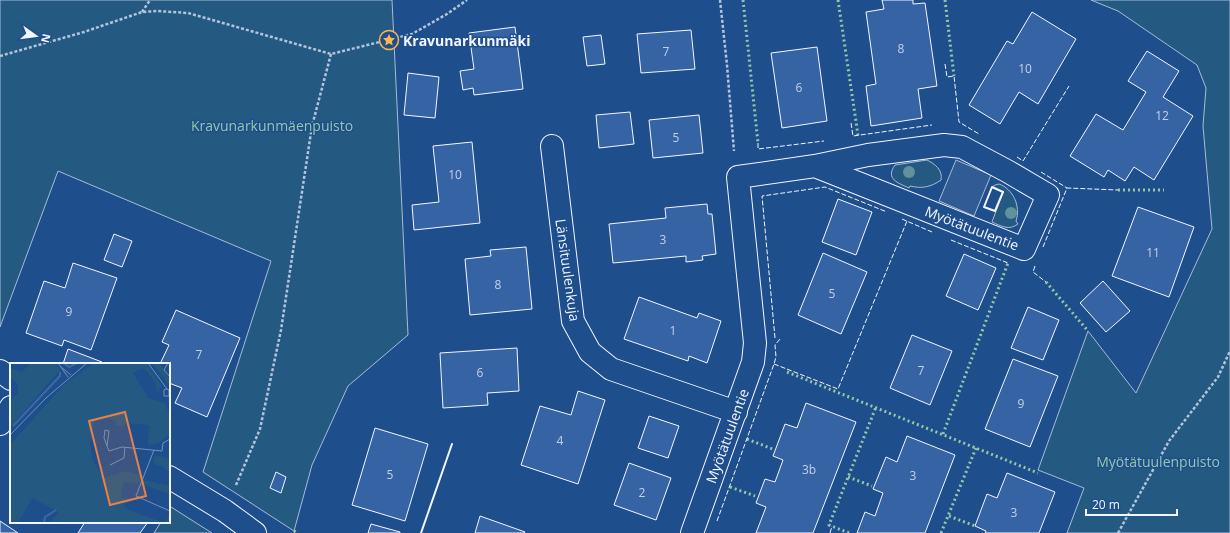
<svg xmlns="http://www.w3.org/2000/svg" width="1230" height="533" font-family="'Open Sans',sans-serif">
  <rect width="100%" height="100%" fill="#1f4e8c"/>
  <path fill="#245a82" stroke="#a8bbd7" d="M0,0H392L408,335L348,386L312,465L294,531L203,472L271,261L58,171L0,327Z
    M1091,0H1230V533H1067L1084,488L1038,470L1088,331L1136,393L1212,229L1203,126L1206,88L1197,65L1118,11Z
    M927,160C935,164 943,170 941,180C931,187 922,189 910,186L909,188C898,183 885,179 895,165Z
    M999,184C1013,189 1021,206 1016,221L1018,224C1009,231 1001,226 992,222L1003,192L992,187L995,185Z
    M171,507L212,533H154L161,522H169V510Z"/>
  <path fill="#305b95" stroke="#a8bbd7" d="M956,160L991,175L974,216L939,201Z"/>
  <path fill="#3563a3" stroke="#f2f6ff" d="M882,0H913V4L925,3L937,86L918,89L922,118L871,126L866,86L876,84L866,12L884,9Z
    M1032,12L1076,39L1038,104L1019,92L1000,124L969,105L1007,41L1013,44Z
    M515,27L523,89L474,95L473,88L463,90L460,71L474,69L469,33Z
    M691,30L695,69L641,73L637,34Z
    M601,35L605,64L587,66L583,37Z
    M817,47L827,121L782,128L771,53Z
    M1147,51L1179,71L1163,97L1193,116L1154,180L1134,167L1125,181L1108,170L1104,177L1070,156L1096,114L1123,130L1146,92L1128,81Z
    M408,73L439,77L435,118L404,115Z
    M630,112L634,144L599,148L596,115Z
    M699,115L703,153L653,158L649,120Z
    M472,142L480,223L414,230L412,205L439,202L433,146Z
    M838,199L872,212L856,255L822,242Z
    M707,204L708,214H712L716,254L702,256L703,260L686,262V256L613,263L609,224L666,218L665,208Z
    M1138,207L1194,227L1169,297L1112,276Z
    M114,234L132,241L122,267L104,260Z
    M526,247L532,309L470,315L465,259L491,256L490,250Z
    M823,253L867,272L841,334L798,315Z
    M964,254L996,268L978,310L946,296Z
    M73,263L117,278L91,350L64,340L62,346L26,333L44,281L65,288Z
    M1103,281L1130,311L1106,332L1080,303Z
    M639,297L697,318L699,313L721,321L707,363L689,356L688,361L624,339Z
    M1028,307L1059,320L1043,360L1011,348Z
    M176,310L240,338L207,417L175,403L182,388L169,383V364H160L169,345L162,342Z
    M912,335L952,351L930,405L890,388Z
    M517,348L519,391L487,393L488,405L443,408L440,353Z
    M68,349L102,362L101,364H63Z
    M1013,359L1058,376L1030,447L985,429Z
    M578,391L605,400L578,484L521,465L540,406L571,415Z
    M806,403L856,422L813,533H756L766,507L756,503L765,479L775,482L783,460L773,456L785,424L797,428Z
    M649,416L679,426L668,458L638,448Z
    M375,428L428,444L405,521L352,505Z
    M907,436L955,455L925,533H857L865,512L875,516L883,493L873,489L886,457L897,462Z
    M629,463L671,478L656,520L614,505Z
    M276,472L286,477L281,493L270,488Z
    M1007,473L1055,492L1039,533H985L986,531L975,526L987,494L997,498Z
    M480,516L525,532L524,533H475Z
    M0,521L18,533H0Z
    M85,522H148L140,533H78Z
    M371,524L400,532V533H368Z"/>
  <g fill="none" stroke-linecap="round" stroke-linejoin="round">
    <g stroke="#f2f6ff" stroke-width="24">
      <path id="minor" d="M552,146L573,321L590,352L611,369L736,412
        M0,371L11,379
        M0,424L11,407
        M169,477L225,511L255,533
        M692,533L753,362L755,343L738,177L815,166L868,155L944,145L962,147L1007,171L1048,195L1024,249L815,166"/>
    </g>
    <path stroke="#b3c4dc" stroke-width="2.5" stroke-dasharray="3 2" stroke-linecap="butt" d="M720,0L727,65L734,151
      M142,12L150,0
      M0,56L84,32L142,12L157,11L188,13L331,54L412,34L447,14L467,0
      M236,485L260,429L281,330L312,126L331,54
      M1118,533L1169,441L1218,377L1230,351"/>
    <use href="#minor" stroke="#1f4e8c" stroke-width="22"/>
    <path stroke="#97c8a6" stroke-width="3" stroke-dasharray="2 3" stroke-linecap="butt" d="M743,0L758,143
      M838,0L858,135
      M945,0L954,76
      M1118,190H1164
      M1046,282L1088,331
      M787,372L1038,473
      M943,434L1008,263
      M747,439L775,450
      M848,477L872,486
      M730,487L755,496
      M949,516L975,526
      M294,531L297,533
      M849,533L829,525L876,407
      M941,533L976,448"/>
    <path stroke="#f2f6ff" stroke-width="1" stroke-dasharray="5 2" stroke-linecap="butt" d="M945,64L947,77L954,76L959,122L979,134
      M851,123L853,136L932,125
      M758,143V149L824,141
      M1017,157L1023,161L1069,86
      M1041,172L1067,188
      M902,219L932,232
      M951,240L1008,263
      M1043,247L1067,188L1118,190
      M1035,266L1033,272L1046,282
      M775,338L762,196L825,187L887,212
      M774,364L838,389L907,221
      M717,521L774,364L776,357L775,345L780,339
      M830,533L832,526"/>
    <path stroke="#f2f6ff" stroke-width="2" d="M992,187L1003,192L995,211L984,207Z
      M421,533L452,444"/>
  </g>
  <g fill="#61919a">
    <circle cx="909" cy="172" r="6"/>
    <circle cx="1011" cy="213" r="6"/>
  </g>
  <defs>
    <g id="sight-ring" transform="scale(1)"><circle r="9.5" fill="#1f4e8c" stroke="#ffb74d" stroke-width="1.5"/><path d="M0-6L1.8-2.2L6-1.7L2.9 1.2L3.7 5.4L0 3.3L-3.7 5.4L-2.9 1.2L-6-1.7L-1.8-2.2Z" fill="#ffb74d"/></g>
  </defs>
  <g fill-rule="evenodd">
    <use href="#sight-ring" x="389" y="40"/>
  </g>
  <g text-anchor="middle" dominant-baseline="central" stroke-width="3" stroke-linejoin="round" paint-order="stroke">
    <g font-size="12" fill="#c3d1e8">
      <text x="901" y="48">8</text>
      <text x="666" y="51">7</text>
      <text x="1025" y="68">10</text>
      <text x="799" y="87">6</text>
      <text x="1162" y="115">12</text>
      <text x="676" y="137">5</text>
      <text x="455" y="174">10</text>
      <text x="663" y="239">3</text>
      <text x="1153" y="252">11</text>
      <text x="498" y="284">8</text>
      <text x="832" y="293">5</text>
      <text x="69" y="311">9</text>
      <text x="673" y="330">1</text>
      <text x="199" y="354">7</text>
      <text x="921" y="370">7</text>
      <text x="480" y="372">6</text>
      <text x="1021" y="403">9</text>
      <text x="560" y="440">4</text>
      <text x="809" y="469">3b</text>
      <text x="390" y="474">5</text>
      <text x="913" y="475">3</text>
      <text x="642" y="492">2</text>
      <text x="1014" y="512">3</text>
    </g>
    <g font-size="14" font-weight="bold" fill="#f2f6ff" stroke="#1f4e8c" text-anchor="start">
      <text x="403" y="40">Kravunarkunmäki</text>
    </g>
    <g font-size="14" fill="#97c8a6" stroke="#1f4e8c">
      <text x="272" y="125">Kravunarkunmäenpuisto</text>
      <text x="1158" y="461">Myötätuulenpuisto</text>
    </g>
    <g font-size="14" fill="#f2f6ff" stroke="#1f4e8c">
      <text transform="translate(972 228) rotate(21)">Myötätuulentie</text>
      <text transform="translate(568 270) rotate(82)">Länsituulenkuja</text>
      <text transform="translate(727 436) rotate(-70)">Myötätuulentie</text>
    </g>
  </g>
  <g transform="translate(10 363)">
    <rect width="160" height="160" fill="#1f4e8c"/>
    <path d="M21,0H45L50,7L0,64V37L8,31V21L0,14V5L12,9ZM84,0H136L150,20L151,23L147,30L146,21L137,8L132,5L123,10L138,35L155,40L160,54V71L149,80L138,82L139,62L115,60L114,63L104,62L107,58L95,55L84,59L80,81L83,98L93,115L116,108L131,113L129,120L113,119L111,135L123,136L114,142L118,147L155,160L160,150V160H39L49,149L22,135L8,160H1L0,82L54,22ZM142,0H148L152,4L160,17V23ZM149,93L160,96V110L152,103L144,101L143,94ZM135,111L133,117L160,123V131L131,121Z" fill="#245a82"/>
    <path fill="none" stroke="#3b69a3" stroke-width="2" d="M54,0L59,4L67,0M3,63L50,13V9M34,160L35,154L46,147"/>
    <path fill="none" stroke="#7391ba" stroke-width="1" d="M48,0L58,14M138,0L157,26M158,0L154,7L160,14M51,4L61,12M159,27V33H154V27L156,26L160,27M0,72L36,35L77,0M97,83L99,68L95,67L94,75L99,88L112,84L152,88M144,87L126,133L160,148M152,88L153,80L160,76M100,102L114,95L115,84"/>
    <path fill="#ea8049" fill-opacity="0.15" stroke="#ea8049" stroke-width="2" d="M115,49L136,133L100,142L79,58Z"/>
    <rect width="160" height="160" fill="none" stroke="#f2f6ff" stroke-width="2"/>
  </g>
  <g transform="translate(36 36) rotate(104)" stroke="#1f4e8c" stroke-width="3" paint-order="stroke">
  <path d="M0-3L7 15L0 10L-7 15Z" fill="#f2f6ff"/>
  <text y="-6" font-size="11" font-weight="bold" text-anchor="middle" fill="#f2f6ff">N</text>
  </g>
  <path d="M1086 509v6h91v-6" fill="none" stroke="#f2f6ff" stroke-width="2"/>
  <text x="1092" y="509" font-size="12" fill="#f2f6ff" stroke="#1f4e8c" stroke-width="3" paint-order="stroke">20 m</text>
</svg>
